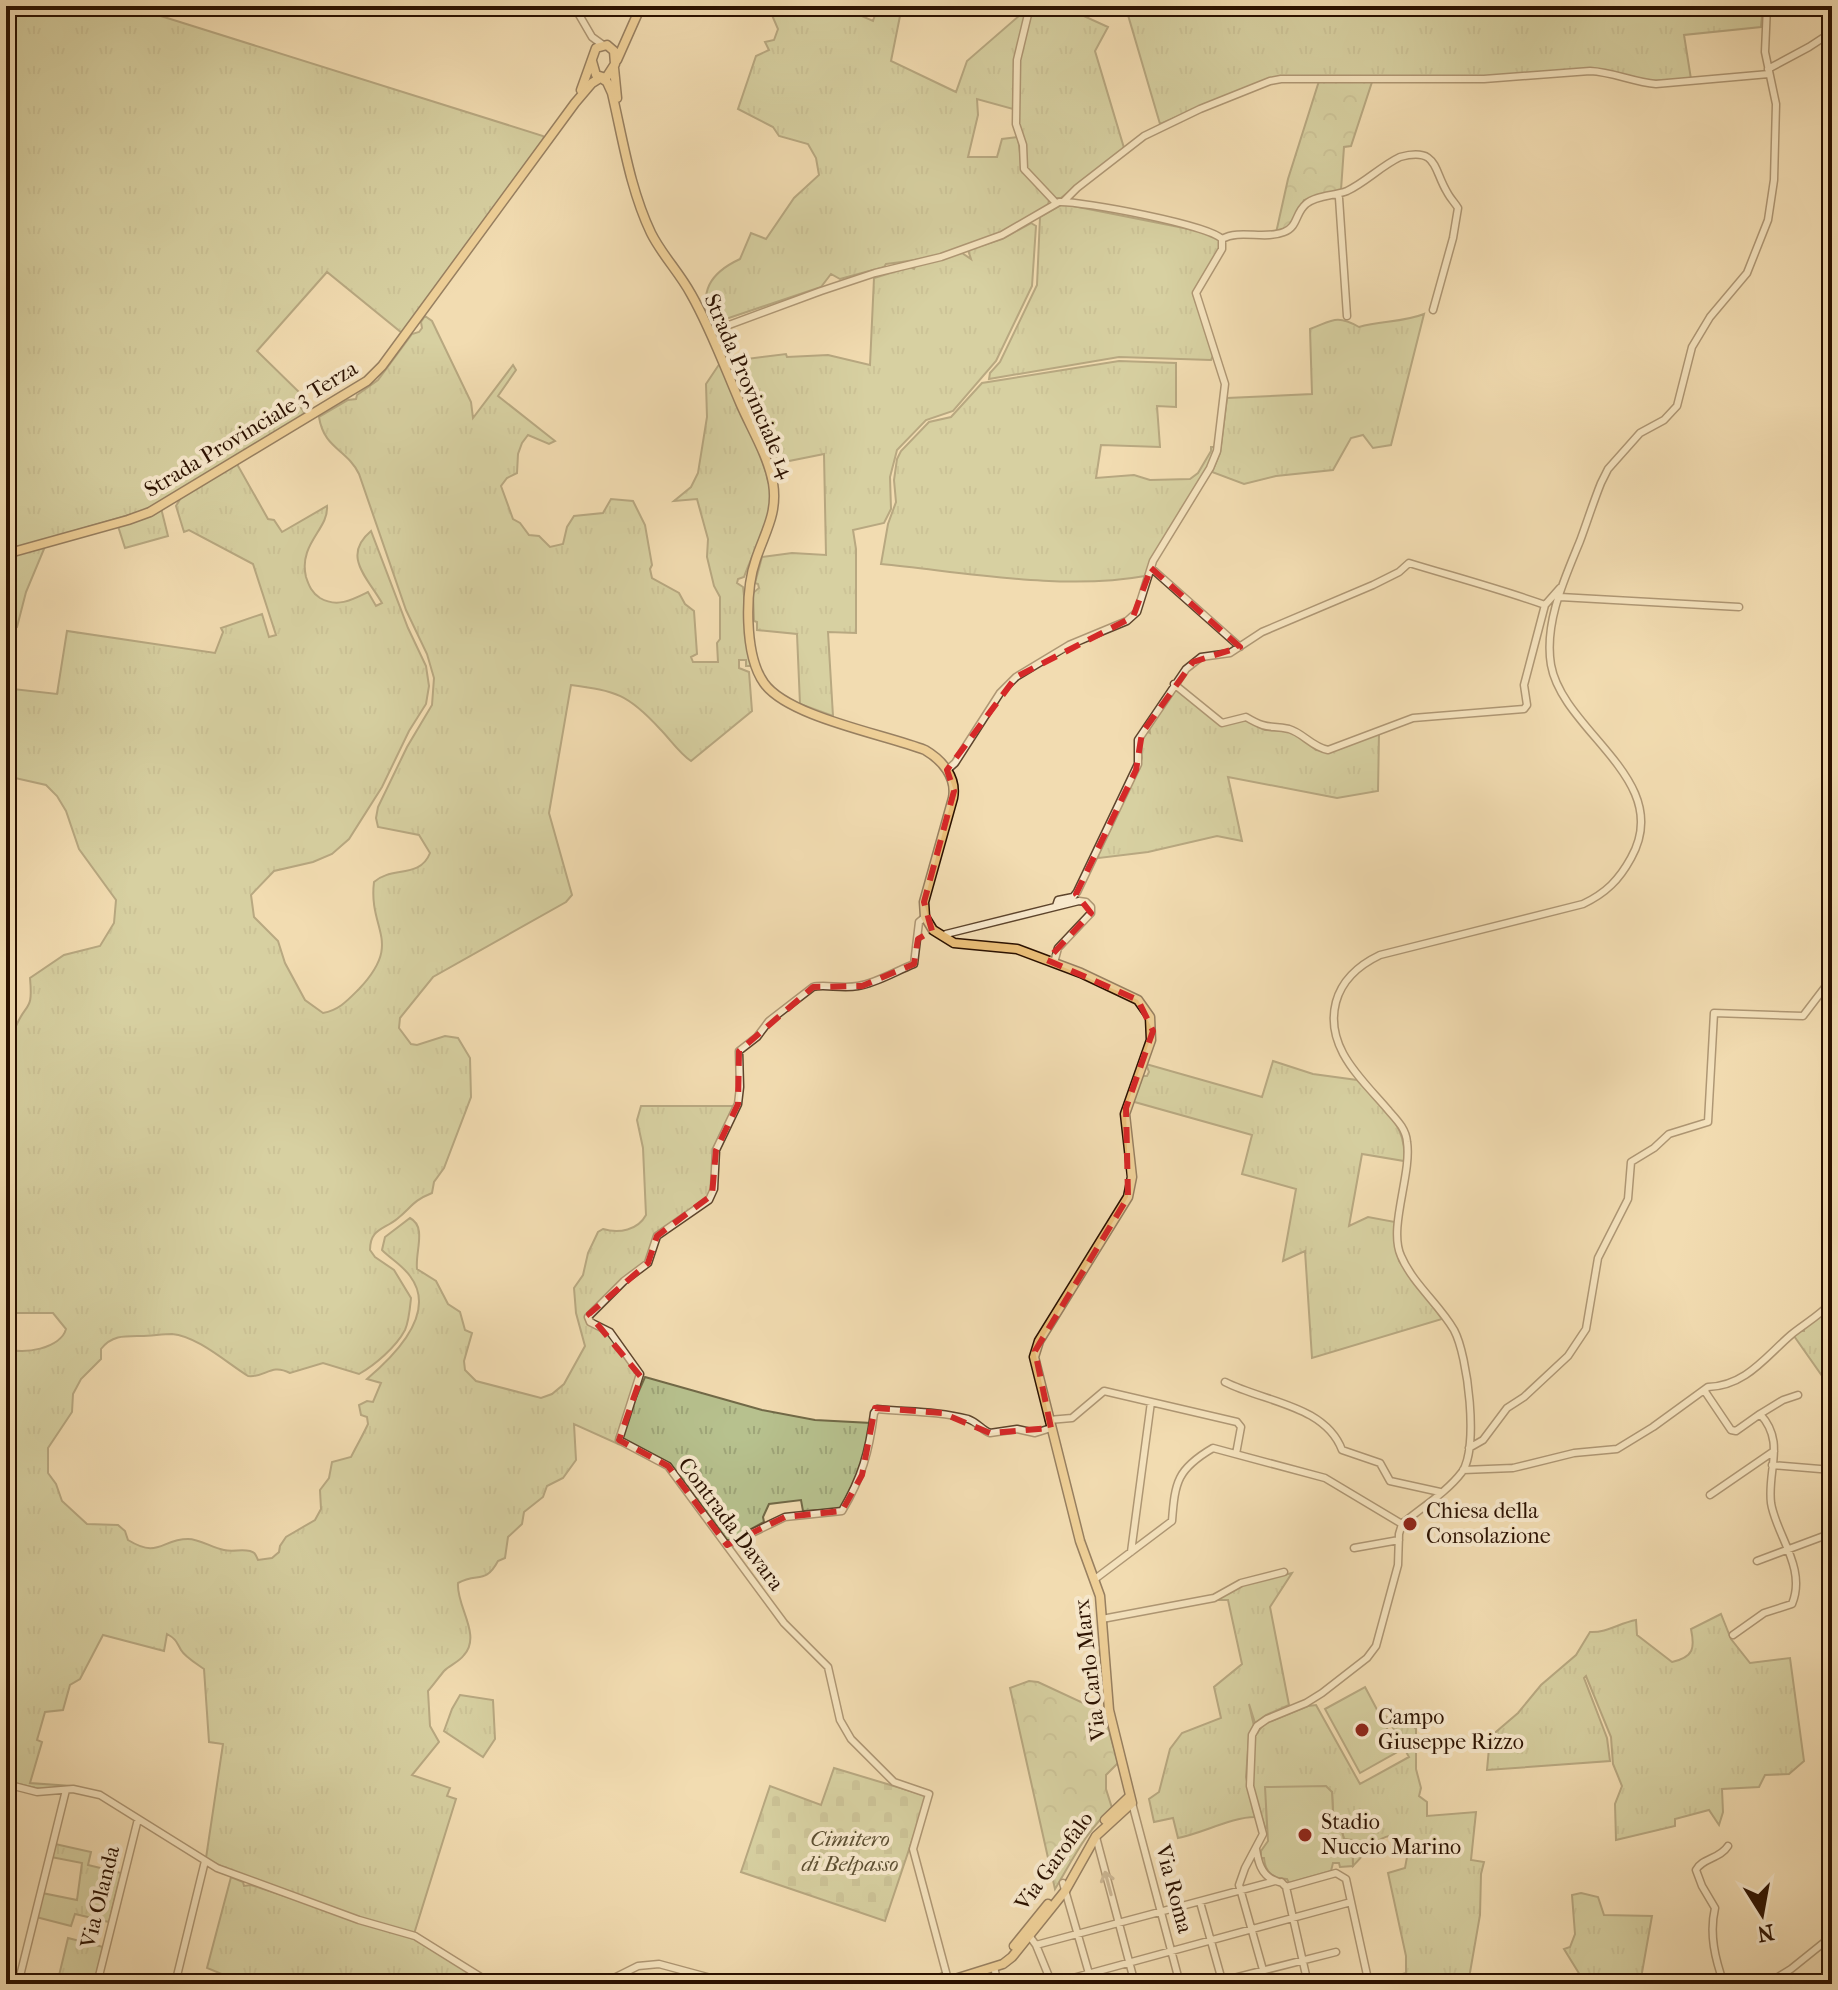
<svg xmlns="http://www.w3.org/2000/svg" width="1838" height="1990" font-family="'IM FELL French Canon',serif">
  <defs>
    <pattern id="grass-tufts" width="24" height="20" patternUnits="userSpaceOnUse" patternTransform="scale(2)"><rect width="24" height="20" fill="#b7c18e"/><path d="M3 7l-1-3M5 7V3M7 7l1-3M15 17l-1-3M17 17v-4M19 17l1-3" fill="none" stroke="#9ea579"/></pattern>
    <pattern id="forest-crowns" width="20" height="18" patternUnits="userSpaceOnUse" patternTransform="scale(2)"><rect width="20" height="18" fill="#b7c18e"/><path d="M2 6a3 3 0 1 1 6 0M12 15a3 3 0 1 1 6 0" fill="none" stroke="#9ea579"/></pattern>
    <pattern id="cemetery-stones" width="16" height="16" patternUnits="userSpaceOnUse" patternTransform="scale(2)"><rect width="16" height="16" fill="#b7c18e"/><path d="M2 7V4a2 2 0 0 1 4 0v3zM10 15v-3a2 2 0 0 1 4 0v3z" fill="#9ea579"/></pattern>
  </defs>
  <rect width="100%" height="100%" fill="#f2dcb1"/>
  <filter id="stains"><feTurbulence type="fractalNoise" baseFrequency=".0025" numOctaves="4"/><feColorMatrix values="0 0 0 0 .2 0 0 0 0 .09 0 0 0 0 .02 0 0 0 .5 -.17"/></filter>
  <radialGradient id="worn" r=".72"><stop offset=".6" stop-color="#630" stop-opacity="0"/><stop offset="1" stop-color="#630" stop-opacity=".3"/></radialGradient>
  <path fill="url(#grass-tufts)" stroke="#716947" stroke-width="2" d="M6,6H129L543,136L545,140L402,333L327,272L257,351L300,393L295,399L306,415L149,509L6,551Z
    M768,6H839L873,21L878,6H902L891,61L956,92L967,61L1027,9L1015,59L1013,109L977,99L978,115L968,157H997L1002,139L1018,137L1022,169L1049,200L1048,206C1030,216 1013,228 994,237C960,252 922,260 886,264L884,267L840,279L831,274L821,287L711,324C698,292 710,273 740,259L751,233L766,239L794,198L819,175L816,158L808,144L779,136L773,127L738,109L756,56L769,50L765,42L774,40L778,29Z
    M1033,6H1062L1108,27L1095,51L1124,148L1061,198H1054L1027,169L1018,124L1020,60Z
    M1133,6H1763L1761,27L1684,35L1691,79L1646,81L1600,69L1471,77L1299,76L1224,97L1160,124L1128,15Z
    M1063,204L1209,233L1221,240L1220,249L1193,294L1214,354L1211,360L1119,357L989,379L990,373L1000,362L1037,285L1040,217Z
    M1031,223L1036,226L1032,286L996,361L953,411L926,420L897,450L890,477L891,509L884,523L853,530L856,549V633L828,632L833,716L800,704L797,634L757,630V622L754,621L753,593L759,588L758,584L755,583L762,557L792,553L826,555L824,454L774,464L773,459L768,457L735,380L737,376L735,371L731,370L716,337L718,332L725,349L739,360L786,354L787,357L828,355L870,365L874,278L910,267L914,269L916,265L962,253L971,259L968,250L1002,239Z
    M1424,314L1391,445L1373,448L1363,435L1351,438L1333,470L1276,476L1244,484L1212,472L1220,453L1227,398L1312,394L1310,329C1332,321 1336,314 1359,327C1381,321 1404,322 1424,314Z
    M425,316L432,321L471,402L473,418L513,365L516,370L498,396L555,441L549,444L528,435L522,443L518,454L517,473L507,478L501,486L513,519L520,523L529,535L539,536L550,547L563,544L567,527L574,516L603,513L611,499L633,501L645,525L652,565L650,569L652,578L679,593L685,604L694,611L697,654L691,657L693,662H718L717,643L720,639V597L714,586L707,557L708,539L697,499L674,501L691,487L698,473L707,417L706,384L720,363C734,397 777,475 770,508C765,533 752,554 744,577L738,579L737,583L743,587L752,666H746V660H739V668L749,672L752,711L691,761C679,753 670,739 660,729C628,694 616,691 571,685L549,813L572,895L566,902L433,977L400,1018L399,1028L411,1044L417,1045L445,1036L458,1038L470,1058L471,1097L444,1168L434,1182L432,1193C412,1201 412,1207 397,1219C383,1230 370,1229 370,1250L375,1257L394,1270L411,1298C410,1308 409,1321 405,1330C396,1347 375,1365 359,1374L323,1363L290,1373C270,1363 266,1378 248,1376C227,1363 197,1336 172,1334C162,1334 151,1336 141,1336C125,1336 112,1335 101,1349V1359L81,1379L73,1394L72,1412L48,1448V1473L56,1484L62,1501L87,1524L118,1525L125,1531L128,1540C159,1559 161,1539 188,1539C200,1539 212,1548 224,1550C233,1552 241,1549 250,1551C256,1553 255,1554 258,1560L272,1558L279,1552L280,1546L286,1537L315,1520L321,1509L320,1490L329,1478L332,1462L351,1457C357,1445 363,1435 368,1424L367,1417L361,1415L359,1405L367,1401L373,1402L381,1383L367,1379C393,1357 438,1313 410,1276C403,1266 391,1259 382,1250L385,1237L410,1218C427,1227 415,1251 417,1269L436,1281L448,1304L460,1312L465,1330L472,1333L464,1361L465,1370L476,1381L541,1398L552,1394L564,1384L585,1346L576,1313L574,1288L583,1275L588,1253L598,1232L603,1229C619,1234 638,1230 646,1215L643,1148L637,1120L641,1106H735L714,1149L712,1188L708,1199L659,1232L647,1261L603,1302L590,1310L586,1317L609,1333L638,1374L637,1382L616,1438L618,1444L574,1424L576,1460L563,1478L547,1486L543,1497L524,1512L522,1524L508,1537L505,1558L498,1561C485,1585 478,1572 458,1583C456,1606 482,1635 464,1655C459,1662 450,1665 444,1671C439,1677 434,1684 428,1691L430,1726L439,1742L412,1775L450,1788L447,1796L456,1799L414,1934C349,1914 264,1891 206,1858L223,1744L209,1742L204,1669C197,1664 185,1657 181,1650C176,1641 176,1639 167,1634L164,1651L103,1635L80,1679L70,1685L63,1710L45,1712L37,1740L42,1742L30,1783L72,1786L40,1789L6,1781V1348C22,1356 61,1348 66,1329L53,1313H6V1058C9,1047 11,1036 16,1026C27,1001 33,1012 30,978L64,955L100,946L114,923L116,900L79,849L66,811L57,796L46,785L6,776V692L13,689L57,694L67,631L215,653L223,632L221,628L262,614L269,637L276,635L253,564L189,530L184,532L176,506L182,496L237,464L268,519L274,520L282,532L327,506C329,529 298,544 306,577C309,586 312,593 320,598C337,608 352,600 368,592L376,606L382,603C368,578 341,556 371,531L408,628L426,666L429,686L426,704L409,731L382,787L349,839L332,854L313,862L274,871L251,895L254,917L278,941L285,963L305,1000L323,1013C339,1010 347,1001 359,989C404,941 368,931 374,882C391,866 420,879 430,853L419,835L378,827L376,818L378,807L407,747L432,705L434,678L427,654L406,610L359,474C347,449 324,449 319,417L348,400L356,399L357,395L378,380L412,334L419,332L422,328L421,322Z
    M1119,361L1176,363V407L1157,406L1160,447L1101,445L1096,478L1134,475L1150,480L1190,479L1198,473L1211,451V447H1215C1204,493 1161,529 1145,576C1063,591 964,572 881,564L888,524L896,502L894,480L897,459L901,451L929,422L951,417L982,383Z
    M161,508L168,536L125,548L118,526Z
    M42,548L44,549L26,592L17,627L6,632V556Z
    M1175,689L1221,725L1246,720L1265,730L1292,731L1316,750L1328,751L1379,733L1378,791L1337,798L1228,777L1242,841L1217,836L1148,852L1099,858L1098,855L1139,768L1142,758L1140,743L1146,731L1150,733L1149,726Z
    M1273,1061L1313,1074L1357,1080C1380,1105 1408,1124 1404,1161L1362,1154L1349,1226L1368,1217L1395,1222L1394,1240L1399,1261L1442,1319L1312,1358L1305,1251L1283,1261L1296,1189L1242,1174L1252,1135L1131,1101L1140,1076H1147L1149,1072L1146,1064L1262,1097Z
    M1832,1305V1390L1794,1336L1800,1331H1804V1329Z
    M645,1377L762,1410L815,1420L871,1423L861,1472L841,1509L803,1511L801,1500L769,1504L763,1517L764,1522L727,1542L669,1465L624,1444L620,1434Z
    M1292,1573L1270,1607L1289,1705L1266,1715L1255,1723L1249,1704L1254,1726L1249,1737L1246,1777L1255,1817C1232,1817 1203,1833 1178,1838L1173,1818L1154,1822L1149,1799L1159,1792L1170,1749L1182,1733L1221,1718L1214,1687L1242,1664L1228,1600H1217C1236,1581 1266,1579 1292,1573Z
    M1721,1614L1731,1639L1750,1663L1790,1658L1804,1761L1789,1774L1765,1775L1759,1787L1722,1789L1723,1812L1719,1825L1709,1810L1675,1819V1826L1616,1840L1615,1804L1622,1786L1613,1764L1611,1737L1586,1676L1584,1678L1607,1738L1610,1761L1487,1770L1490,1737L1518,1713L1541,1685L1576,1655L1590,1632C1607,1633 1619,1623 1636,1620L1637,1635L1672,1662C1694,1657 1695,1648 1691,1629Z
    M460,1695L493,1700L495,1739L483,1757L444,1731L452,1709Z
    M1316,1705L1360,1784L1409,1757L1387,1717L1400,1723L1409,1721L1416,1729V1769L1421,1788L1419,1796L1427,1802V1816L1476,1812L1471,1860L1484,1862L1481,1874L1480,1915L1468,1984H1386L1388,1978L1406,1973V1956L1388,1873L1405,1868L1407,1857L1399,1836C1379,1832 1366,1853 1353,1866L1352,1841L1344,1839L1342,1832L1334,1831L1332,1792L1266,1787L1267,1828H1265L1252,1783L1254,1737L1264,1724L1308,1706Z
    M55,1844L91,1852L88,1865L121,1873L109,1922L75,1914L71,1926L36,1917L42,1893L77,1900L82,1863L51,1857Z
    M231,1877L243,1882L244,1886L251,1885L414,1939L473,1975L472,1984H230L229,1977L207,1968Z
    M1581,1893L1598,1897L1604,1915L1652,1916L1640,1984H1575L1572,1975H1580L1564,1949L1570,1947L1575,1934L1572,1895Z
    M68,1938L103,1947L94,1984H57Z"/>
  <path fill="url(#forest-crowns)" stroke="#716947" stroke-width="2" d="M1319,81L1372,82L1351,146L1344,147L1341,190L1304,200L1292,225L1276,233L1288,179Z
    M1029,1681L1038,1682L1094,1708L1099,1713L1102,1725L1107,1724L1118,1763L1106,1775V1789L1112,1808C1086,1831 1073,1859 1055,1889L1010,1688Z"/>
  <path fill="url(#cemetery-stones)" stroke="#716947" stroke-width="2" d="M834,1768L927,1796L885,1921L741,1872L770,1786L821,1805Z"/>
  <path fill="#b7c18e" stroke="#716947" stroke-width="2" d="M1365,1687L1399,1751L1360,1773L1325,1709Z
    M1326,1786L1332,1792L1334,1831L1342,1832L1344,1839L1352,1840L1353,1866L1340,1867L1339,1863H1333L1331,1871L1289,1883L1287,1879C1273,1879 1265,1873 1264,1858H1261V1851L1268,1841L1265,1787Z"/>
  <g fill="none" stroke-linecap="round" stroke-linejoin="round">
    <g stroke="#5d442c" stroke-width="9">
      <path id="minor" d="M574,6L592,37L603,45
        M1030,6L1017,60L1016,124L1023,145L1024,169L1056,203
        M1768,69L1809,47L1832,32
        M1337,194L1339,198L1347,316
        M1063,202L1077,188L1144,136L1200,109L1270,81L1281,79H1484L1590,71C1613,72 1633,82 1656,84L1769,74
        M1222,239C1240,229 1264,240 1284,232C1298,227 1295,213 1306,204C1316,195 1335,196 1347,191C1366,182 1381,166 1400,157C1438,147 1433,169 1447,192C1450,198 1455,203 1458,208L1453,238L1433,310
        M710,332L821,291L875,273L941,257L1002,235L1059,202C1082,201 1209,225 1222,239V249L1196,293L1225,384L1217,451L1210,468L1153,561L1137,612L1127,621L1069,645L1016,677L1000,693L955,763L947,770
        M1151,568L1240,647
        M1560,597L1739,607
        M1174,684L1222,723L1246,717C1268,730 1268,725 1289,729C1303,733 1312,747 1328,750L1413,718L1524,709L1527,705L1524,685L1545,605L1560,588
        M1056,906L1058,900L1073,897L1077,892L1138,764V740L1186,669L1201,657L1230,653L1262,632L1373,585L1399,572L1409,563C1455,577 1500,589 1545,605
        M925,917L919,922L914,964C896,971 877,983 858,986C842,989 824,984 813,987L769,1021L757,1037L739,1051L740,1087L738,1104L716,1150L714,1189L709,1200L657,1236L648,1263L624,1281L588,1317L590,1322L610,1332L640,1374L619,1440L668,1466L784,1623L828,1667L840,1720L851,1739L894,1782L929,1794L913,1849L947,1976
        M946,934L1079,901L1086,902L1091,907V913L1058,948L1054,963
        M1225,1382C1264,1402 1325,1405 1342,1450L1380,1463L1390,1481L1440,1492
        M1704,1390L1731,1430L1736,1431L1760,1414C1786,1442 1767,1470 1771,1503C1776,1535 1807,1568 1792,1604L1764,1613L1733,1635
        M1760,1414L1783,1400L1798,1395
        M1049,1420L1072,1418L1104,1391L1237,1422L1241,1427L1236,1454
        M1469,1448L1483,1440L1507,1408L1524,1397L1568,1356L1586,1329L1598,1258L1628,1199L1631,1162L1654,1148L1669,1134L1708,1122L1714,1013L1803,1016L1832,978
        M1772,1465L1832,1470
        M1463,1470L1513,1468L1574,1453L1617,1449L1653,1427L1708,1387C1746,1386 1766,1356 1792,1334C1806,1323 1820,1315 1832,1302
        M1710,1495L1774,1451
        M1402,1524C1421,1508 1447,1492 1462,1472C1479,1448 1468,1356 1454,1330C1439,1304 1413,1284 1401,1256C1388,1228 1412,1174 1407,1142C1406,1129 1397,1120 1389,1111C1363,1080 1324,1048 1336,1002C1342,980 1359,965 1380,955L1583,904C1606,893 1619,880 1631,858C1675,780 1563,732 1551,665C1544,623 1564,580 1580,541C1587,522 1593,503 1601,483L1608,469L1640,433L1664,420L1677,406L1692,347L1710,317L1747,273L1768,220L1774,180L1776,104L1765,52L1767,6
        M727,1545L785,1517L842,1511C862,1477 869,1452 874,1413L877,1409C908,1412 938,1411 968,1419C977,1422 982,1430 990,1433L1017,1429L1035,1433L1051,1428
        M1354,1548L1399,1540
        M1131,1552L1151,1402
        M1757,1561L1832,1533
        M1095,1579L1172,1521C1175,1482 1177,1469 1213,1448L1325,1478L1402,1524
        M1102,1619L1214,1598L1241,1583L1284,1572
        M6,1784L37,1792L73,1789L100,1795L217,1868L359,1920L415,1936L492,1984
        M1132,1803L1180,1984
        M1096,1837L1135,1984
        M1256,1849C1258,1861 1261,1875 1274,1880C1287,1886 1276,1877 1286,1887L1308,1984
        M1063,1883L1092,1984
        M1286,1887L1336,1873L1346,1879L1369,1984
        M1200,1902L1223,1984
        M1028,1934L1036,1945L1052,1984
        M1036,1945L1275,1881
        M994,1967L998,1984
        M18,1984L66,1790
        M97,1984L138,1819
        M175,1984L205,1861
        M602,1984L638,1966L659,1964L733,1984
        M1051,1984L1351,1902
        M1210,1984L1336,1952
        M1267,1984L1239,1885L1245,1868L1263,1834L1250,1786L1252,1735L1257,1726L1267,1719L1306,1703L1322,1693L1367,1658L1376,1646L1398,1565L1399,1534L1402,1524
        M1724,1984C1715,1959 1709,1934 1715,1908L1702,1886L1696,1870C1702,1858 1720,1859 1728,1846
        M1767,1984L1791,1969L1832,1936"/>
    </g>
    <g stroke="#2b1100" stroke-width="11">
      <path id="major" d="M617,60L641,6
        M614,68L617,98
        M601,78L607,82L612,93C623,140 630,189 651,233C662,255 679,272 691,294C711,329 725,368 741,405C752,430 768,456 773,483C778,513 765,532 756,559C745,590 744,655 764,683C788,717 884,734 925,750C942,760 957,777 953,798L924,902L925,917L933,930L954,943L1017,949L1081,973L1138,1000L1150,1017L1151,1040L1125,1114L1132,1177L1128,1197L1039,1341L1034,1357L1080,1541L1100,1596L1109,1710L1132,1803L1096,1836L1065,1891L1012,1957L1003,1964L939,1984
        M581,90L596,48L607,45L614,51L615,64L606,78L596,75L592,61
        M6,554L128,520L150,512L367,381L382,366L575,103L592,83L600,78
        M1105,1820L1130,1796
        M1014,1946L1048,1904
        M922,1984L945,1977"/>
    </g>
    <use href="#minor" stroke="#f7e8cc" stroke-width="6"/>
    <use href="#major" stroke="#e9be78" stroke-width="8"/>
  </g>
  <defs><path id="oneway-shaft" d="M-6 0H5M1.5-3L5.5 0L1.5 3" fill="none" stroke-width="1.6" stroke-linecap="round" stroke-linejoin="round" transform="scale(2)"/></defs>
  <use stroke="#9b8770" href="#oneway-shaft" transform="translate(1108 1883) rotate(-105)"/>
  <path d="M0 0H1838V1990H0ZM1151,568L1240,647L1193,662L1142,733L1136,770L1076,894L1091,913L1047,960L1138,1000L1153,1031L1126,1108L1128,1197L1035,1351L1051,1428L990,1433L942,1413L875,1408L862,1475L842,1511L785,1517L727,1545L668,1466L619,1440L641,1377L589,1314L648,1263L657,1236L712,1195L716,1150L738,1104L739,1051L813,987L862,986L914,964L918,939L932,931L924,902L954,791L947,770L1016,677L1133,617Z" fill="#f2dcb1" fill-opacity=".55" fill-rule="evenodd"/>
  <path fill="none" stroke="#d62828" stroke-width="6" stroke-dasharray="16 10" stroke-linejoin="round" d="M1151,568L1240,647L1193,662L1142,733L1136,770L1076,894L1091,913L1047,960L1138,1000L1153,1031L1126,1108L1128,1197L1035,1351L1051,1428L990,1433L942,1413L875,1408L862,1475L842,1511L785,1517L727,1545L668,1466L619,1440L641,1377L589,1314L648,1263L657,1236L712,1195L716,1150L738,1104L739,1051L813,987L862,986L914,964L918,939L932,931L924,902L954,791L947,770L1016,677L1133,617Z"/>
  <g fill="#8f2418" stroke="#f7e8cc" stroke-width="3">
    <circle cx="1410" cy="1524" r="8"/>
    <circle cx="1362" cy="1730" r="8"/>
    <circle cx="1305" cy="1835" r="8"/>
  </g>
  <g text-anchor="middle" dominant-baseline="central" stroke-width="8" stroke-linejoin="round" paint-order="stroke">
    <g font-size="22" fill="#2b1100" stroke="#f7e8cc">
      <text transform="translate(749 386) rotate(67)">Strada Provinciale 14</text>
      <text transform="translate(251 429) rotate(-31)">Strada Provinciale 3 Terza</text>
      <text transform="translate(731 1524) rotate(53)">Contrada Davara</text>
      <text transform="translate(1090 1670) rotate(-97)">Via Carlo Marx</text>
      <text transform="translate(1054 1861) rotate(-54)">Via Garofalo</text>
      <text transform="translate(1174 1889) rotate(75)">Via Roma</text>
      <text transform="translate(100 1897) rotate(-76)">Via Olanda</text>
    </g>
    <g font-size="22" fill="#2b1100" stroke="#f7e8cc" text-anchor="start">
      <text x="1426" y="1511">Chiesa della<tspan x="1426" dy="25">Consolazione</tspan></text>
      <text x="1378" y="1717">Campo<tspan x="1378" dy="25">Giuseppe Rizzo</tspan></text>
      <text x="1321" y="1822">Stadio<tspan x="1321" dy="25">Nuccio Marino</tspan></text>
    </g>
    <g font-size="22" font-style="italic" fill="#5c4f32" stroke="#f7e8cc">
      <text x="850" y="1839">Cimitero<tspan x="850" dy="25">di Belpasso</tspan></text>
    </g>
  </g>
  <rect width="1838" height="1990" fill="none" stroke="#f2dcb1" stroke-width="32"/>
  <rect x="8" y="8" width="1822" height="1974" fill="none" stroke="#2b1100" stroke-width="4"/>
  <rect x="16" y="16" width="1806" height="1958" fill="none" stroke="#2b1100" stroke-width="2"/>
  <g transform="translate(1762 1914) rotate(169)" stroke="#f7e8cc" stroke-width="6" paint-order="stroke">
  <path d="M0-6L14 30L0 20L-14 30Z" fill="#2b1100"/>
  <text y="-12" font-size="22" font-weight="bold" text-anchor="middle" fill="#2b1100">N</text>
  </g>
  <rect width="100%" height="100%" filter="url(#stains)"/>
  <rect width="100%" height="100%" fill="url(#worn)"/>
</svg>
